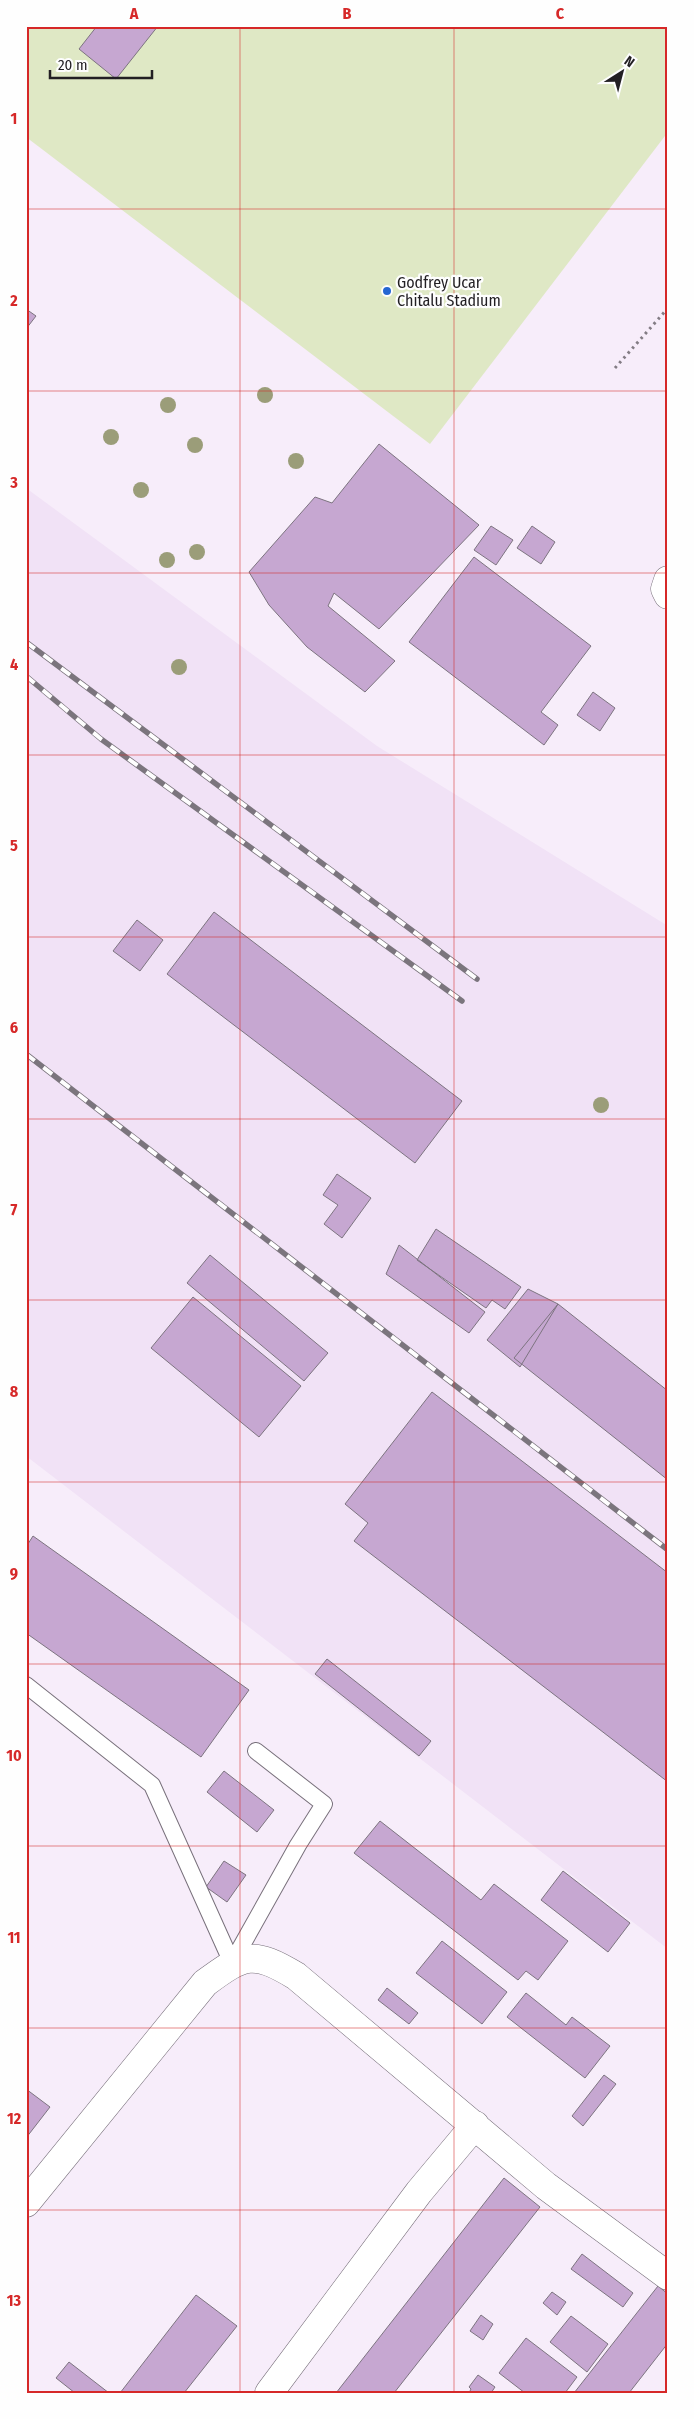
<svg xmlns="http://www.w3.org/2000/svg" width="694" height="2419" font-family="'Fira Sans Condensed',sans-serif">
  <rect width="100%" height="100%" fill="#f7edfa"/>
  <path fill="#f1e2f6" d="M26,488L377,746L668,926V1949L26,1456Z"/>
  <path fill="#dfe8c5" d="M26,26H668V132L430,444L26,137Z"/>
  <path fill="#c6a7d1" stroke="#7d7480" d="M97,26H158L116,79L79,49Z
    M26,309L36,316L26,329Z
    M379,444L479,525L379,629L334,593L328,606L395,661L365,692L307,647L269,605L249,572L315,497L332,503Z
    M491,526L513,540L496,565L474,550Z
    M532,526L555,542L541,564L517,548Z
    M474,557L591,646L541,712L558,725L544,745L409,642Z
    M593,692L615,708L600,731L577,715Z
    M214,912L462,1101L415,1163L167,974Z
    M137,920L163,940L140,971L113,951Z
    M337,1174L371,1198L342,1238L324,1224L338,1205L323,1195Z
    M436,1229L521,1287L505,1309L492,1300L486,1308L417,1260Z
    M399,1245L485,1312L469,1333L386,1274Z
    M210,1255L328,1353L304,1381L187,1283Z
    M528,1289L558,1304L520,1367L487,1340Z
    M193,1297L301,1386L259,1437L151,1348Z
    M558,1304L668,1391V1480L514,1358Z
    M432,1392L668,1573V1782L354,1541L368,1523L345,1504Z
    M33,1536L249,1690L201,1757L26,1633V1547Z
    M327,1659L431,1741L419,1756L315,1674Z
    M224,1771L274,1810L257,1832L207,1792Z
    M380,1821L481,1900L494,1884L568,1941L538,1980L526,1971L518,1980L354,1853Z
    M224,1861L246,1875L227,1902L206,1887Z
    M563,1871L630,1923L608,1952L541,1900Z
    M442,1941L507,1992L482,2024L416,1973Z
    M387,1988L418,2013L409,2024L378,2000Z
    M526,1993L566,2025L572,2017L610,2046L585,2078L507,2017Z
    M604,2075L616,2084L583,2126L572,2116Z
    M26,2089L50,2107L26,2138Z
    M504,2178L540,2207L394,2393H336Z
    M582,2254L633,2293L623,2307L571,2269Z
    M658,2286L668,2294V2343L629,2393H574Z
    M552,2292L566,2302L557,2315L543,2303Z
    M196,2295L237,2326L184,2393H120Z
    M481,2315L493,2324L483,2340L470,2331Z
    M571,2316L608,2344L587,2372L550,2342Z
    M526,2338L577,2377L565,2393H525L499,2373Z
    M69,2362L109,2393H75L56,2378Z
    M478,2375L495,2387L491,2393H469L471,2389L469,2387Z"/>
  <g fill="none" stroke-linecap="round" stroke-linejoin="round">
    <g stroke="#78707b" stroke-width="18">
      <path id="lane" d="M26,1685L152,1785L232,1963
        M232,1963L298,1845L324,1804L256,1751"/>
    </g>
    <g stroke="#78707b" stroke-width="29">
      <path id="street" d="M668,580L665,589L668,595
        M26,2203L205,1983C244,1954 253,1950 296,1976L546,2186L668,2276
        M269,2393L419,2192L475,2125"/>
    </g>
    <path stroke="#837c84" stroke-width="3" stroke-dasharray="2.5 4" stroke-linecap="butt" d="M615,368L668,308"/>
    <use href="#lane" stroke="#fff" stroke-width="16"/>
    <use href="#street" stroke="#fff" stroke-width="28"/>
    <g stroke="#7b757d" stroke-width="5.5">
      <path id="rail" d="M26,642L477,979
        M26,676L101,739L462,1001
        M26,1054L668,1550"/>
    </g>
    <use href="#rail" stroke="#fefefe" stroke-width="4" stroke-dasharray="11" stroke-linecap="butt"/>
  </g>
  <g fill="#9b9d79">
    <circle cx="265" cy="395" r="8"/>
    <circle cx="168" cy="405" r="8"/>
    <circle cx="111" cy="437" r="8"/>
    <circle cx="195" cy="445" r="8"/>
    <circle cx="296" cy="461" r="8"/>
    <circle cx="141" cy="490" r="8"/>
    <circle cx="197" cy="552" r="8"/>
    <circle cx="167" cy="560" r="8"/>
    <circle cx="179" cy="667" r="8"/>
    <circle cx="601" cy="1105" r="8"/>
  </g>
  <path fill="none" stroke="#d62828" stroke-width="1" stroke-opacity="0.55" d="M240,26V2393M454,26V2393M26,209H668M26,391H668M26,573H668M26,755H668M26,937H668M26,1119H668M26,1300H668M26,1482H668M26,1664H668M26,1846H668M26,2028H668M26,2210H668"/>
  <circle fill="#2466d2" stroke="#fefefe" stroke-width="2" cx="387" cy="291" r="5"/>
  <g text-anchor="middle" dominant-baseline="central" stroke-width="4.5" stroke-linejoin="round" paint-order="stroke">
    <g font-size="16" fill="#221f23" stroke="#fefefe" text-anchor="start">
      <text x="397" y="282">Godfrey Ucar<tspan x="397" dy="18">Chitalu Stadium</tspan></text>
    </g>
  </g>
  <rect width="694" height="2419" fill="none" stroke="#fefefe" stroke-width="55"/>
  <g transform="translate(622 72) rotate(36)" stroke="#fefefe" stroke-width="4" paint-order="stroke">
  <path d="M0-4L9 19L0 12L-9 19Z" fill="#221f23"/>
  <text y="-8" font-size="14" font-weight="bold" text-anchor="middle" fill="#221f23">N</text>
  </g>
  <path d="M50 70v8h102v-8" fill="none" stroke="#221f23" stroke-width="2.5"/>
  <text x="58" y="70" font-size="15" fill="#221f23" stroke="#fefefe" stroke-width="4" paint-order="stroke">20 m</text>
  <rect x="28" y="28" width="638" height="2364" fill="none" stroke="#d62828" stroke-width="2"/>
  <g font-size="16" text-anchor="middle" font-weight="bold" fill="#d62828">
    <text x="134" y="19">A</text>
    <text x="347" y="19">B</text>
    <text x="560" y="19">C</text>
    <text x="14" y="124">1</text>
    <text x="14" y="306">2</text>
    <text x="14" y="488">3</text>
    <text x="14" y="670">4</text>
    <text x="14" y="851">5</text>
    <text x="14" y="1033">6</text>
    <text x="14" y="1215">7</text>
    <text x="14" y="1397">8</text>
    <text x="14" y="1579">9</text>
    <text x="14" y="1761">10</text>
    <text x="14" y="1943">11</text>
    <text x="14" y="2124">12</text>
    <text x="14" y="2306">13</text>
  </g>
</svg>
